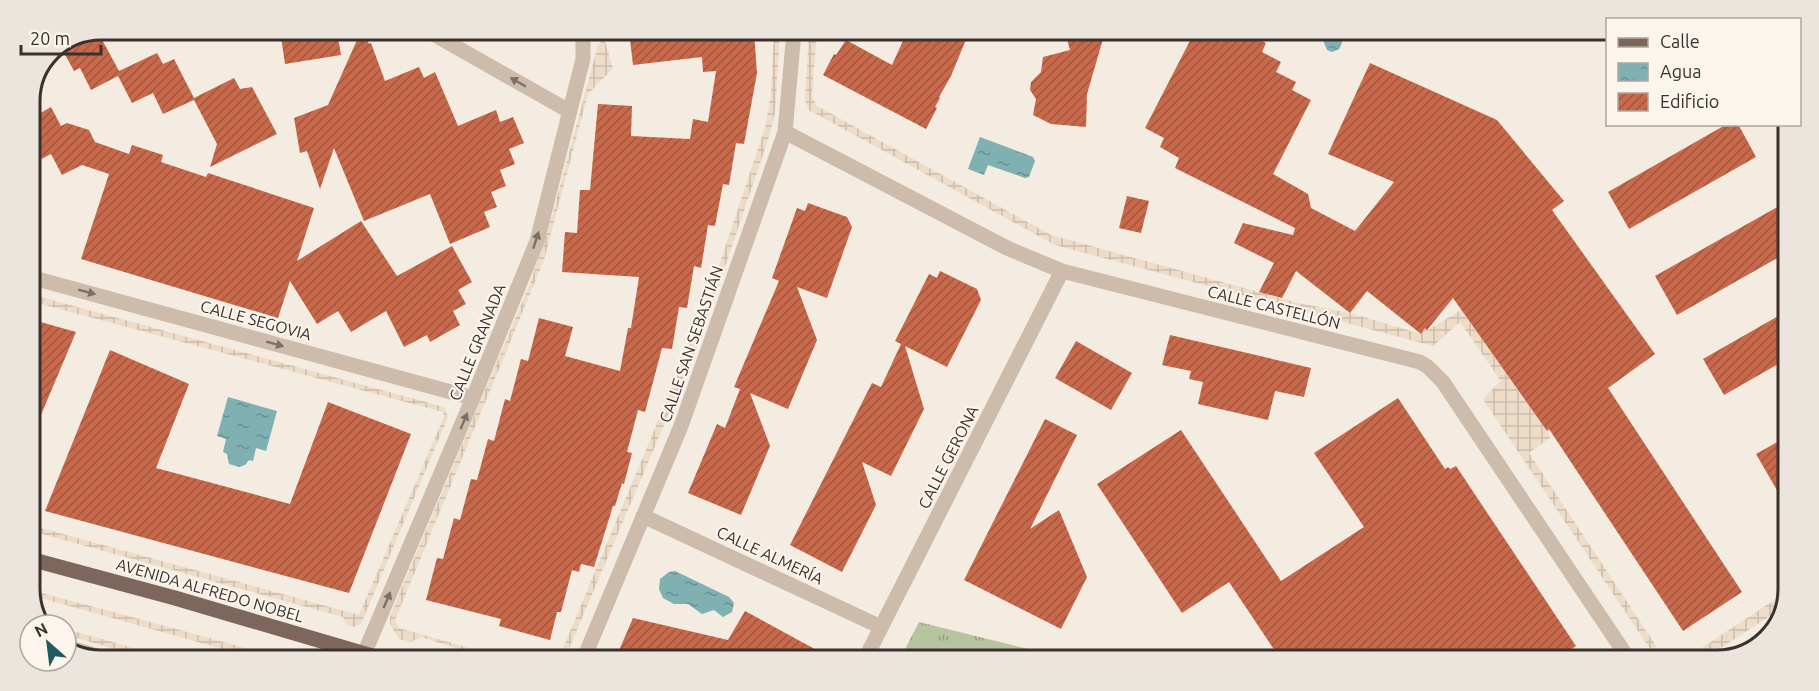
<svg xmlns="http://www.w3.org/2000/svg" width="1819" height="691" font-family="Ubuntu,sans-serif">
  <defs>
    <pattern id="park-tufts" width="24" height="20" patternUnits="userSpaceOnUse" patternTransform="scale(1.5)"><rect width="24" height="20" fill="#b8c4a0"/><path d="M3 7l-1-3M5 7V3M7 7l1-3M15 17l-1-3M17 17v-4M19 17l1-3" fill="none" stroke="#97a083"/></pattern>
    <pattern id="plaza-grid" width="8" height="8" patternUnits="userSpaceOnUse" patternTransform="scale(1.5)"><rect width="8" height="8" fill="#ecdcc8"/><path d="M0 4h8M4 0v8" fill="none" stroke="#cbbdac"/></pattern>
    <pattern id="water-ripples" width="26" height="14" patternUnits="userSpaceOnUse" patternTransform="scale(1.5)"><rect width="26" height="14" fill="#7fb0b2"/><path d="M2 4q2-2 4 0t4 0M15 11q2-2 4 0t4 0" fill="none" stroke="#699091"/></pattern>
    <pattern id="building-hatch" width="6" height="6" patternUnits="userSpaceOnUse" patternTransform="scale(1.5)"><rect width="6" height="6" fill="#c8694b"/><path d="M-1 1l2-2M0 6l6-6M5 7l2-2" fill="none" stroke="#a4573f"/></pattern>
  </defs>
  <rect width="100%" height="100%" fill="#f4ebe1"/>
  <path fill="url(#park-tufts)" d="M919,622L1048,654L1066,659H900Z"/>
  <path fill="url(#plaza-grid)" d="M598,31H602L613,68L588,94L544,260L395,620L399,628L504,658H488L421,637L411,642L399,639L390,624V616L531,281L553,212L598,45L601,42Z
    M774,32H780L775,113L769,137L716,293L697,347L565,658H559L704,311L765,128L771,95Z
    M809,32H817L812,94L813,99L817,106L1051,235L1298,303L1350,313L1421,334L1425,328L1428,330L1461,310L1551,437L1529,453L1666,661H1658L1483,399L1501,381L1460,322L1433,346L1055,245L809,110L805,100Z
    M30,294L444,407L448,417L361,624L353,627L347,625L343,617L35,532L30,536V525L359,615L444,417L443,412L30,301Z
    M30,590L151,622L281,658H255L30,595Z
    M1785,593V606L1701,661H1682Z
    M66,629L166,657H143L66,635Z"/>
  <path fill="url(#water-ripples)" d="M1320,33C1332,33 1350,31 1339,49L1332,52L1327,50Z
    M980,137L1033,157L1035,161L1029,177L1025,178L988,165L984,175L968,169Z
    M228,397L277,411L266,451L256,448L253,461L249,460L245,465L239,467L229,464L227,454L223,452L226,439L217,436Z
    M675,571L729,597L734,603L732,612L723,617L714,610L702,614L688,604H674L663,598L659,589L660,579L669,572Z"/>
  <path fill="url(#building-hatch)" d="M280,30L337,31L341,55L285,64Z
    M361,31H364L369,44L371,43L385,81L419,67L424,78L435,72L458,126L496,110L500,122L513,117L524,143L509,149L515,164L500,170L506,186L491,192L497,207L484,212L490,227L450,244L430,194L364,221L334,148L320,189L307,151L300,153L294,118L328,105Z
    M629,31L754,32L757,73L744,144L736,143L729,185L723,184L715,226L708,225L701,268L694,266L687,308L679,307L672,349L662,348L645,412L638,410L627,452L632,453L624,484L622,483L615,506H613L594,567L581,564L579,572L572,570L561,612H557L550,640L499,626L501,619L426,600L437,558L443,559L454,518L460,520L471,479L477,480L488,439L494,441L505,399L510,401L521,359L528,361L539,318L573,327L565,356L620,371L628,328H631L639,277L562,272L565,232L577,233L580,190H590L598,104L632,106L631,136L690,139L693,119L708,122L716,71L703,72L702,57L633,65Z
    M907,32H969L951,76L939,97L940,98L935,107L937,108L926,129L823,75L834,54L836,55L846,40L892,65Z
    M1065,32H1105L1087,94L1086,127L1051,124L1033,115L1036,99L1030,90L1031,82L1041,72L1043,57L1070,50Z
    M1194,33H1246L1266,43L1262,52L1281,62L1276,72L1296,82L1292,90L1311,100L1273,174L1308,194L1311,208L1355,231L1394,182L1328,154L1370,63L1497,120L1564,201L1552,210L1655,354L1608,388L1742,592L1683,631L1549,429L1547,431L1453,298L1427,330L1425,328L1421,334L1367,291L1350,313L1296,271L1282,298L1259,292L1274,263L1234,243L1243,223L1293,235L1295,228L1175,168L1179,158L1160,147L1164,138L1145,128Z
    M99,34L119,71L157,53L163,64L174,59L194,98L234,78L240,89L252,87L277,134L210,167L217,144L194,100L163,114L153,93L132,103L118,76L91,90L80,68L74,71L61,47L88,36L90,39Z
    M51,107L61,126L67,123L89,130L95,142L129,154L132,145L163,155L161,162L206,177L208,173L314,208L297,261L361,221L397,276L452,246L472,282L458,290L466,304L453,311L460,325L430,342L427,335L404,347L386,311L351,332L338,311L317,324L290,281L278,318L81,259L109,174L82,165L62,175L51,154L30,165V119Z
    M1727,124H1738L1756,157L1629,229L1608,192Z
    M1127,196L1149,201L1141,233L1119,228Z
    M1788,201V252L1677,315L1655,276Z
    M808,203L847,217L852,227L827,298L797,287L817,340L788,409L750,393L770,446L741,515L688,493L717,424L725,428L740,389L734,387L779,281L772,278L797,208L805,211Z
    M940,271L977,289L981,300L947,367L905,346L924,409L891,476L862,462L876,505L842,572L790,545L872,383L881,387L901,344L895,341L929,274L937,278Z
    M1787,311V359L1724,395L1703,359Z
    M30,319L76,332L30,441Z
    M1170,335L1311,368L1304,397L1275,391L1268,420L1198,404L1203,382L1189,379L1191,371L1162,365Z
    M1076,341L1132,373L1111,410L1055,378Z
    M110,350L189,384L156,468L290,504L328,402L411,434L349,593L45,511Z
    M1398,398L1445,469L1448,467L1450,469L1456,466L1576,646L1555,661L1281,660L1229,582L1182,613L1097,484L1181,430L1281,581L1364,527L1314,453Z
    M1045,419L1077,435L1030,529L1059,510L1087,577L1061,629L964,580Z
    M1786,437V506L1756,454Z
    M745,611L833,659L631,658L617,655L633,618L728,640Z"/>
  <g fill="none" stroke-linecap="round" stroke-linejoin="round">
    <path stroke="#cdbbac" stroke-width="15" d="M428,31L569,111
      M785,132L1007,248L1062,271L1420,362L1428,367L1443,382L1626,655L1635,661
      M30,277L473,398
      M643,516L881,627
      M66,647L101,657
      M364,654L473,398L537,241L583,59V31
      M584,658L681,426L785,132L794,32
      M865,659L1062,271"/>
    <path stroke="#7d675c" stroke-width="15" d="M30,559L175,598L379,658"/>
  </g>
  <defs><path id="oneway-solid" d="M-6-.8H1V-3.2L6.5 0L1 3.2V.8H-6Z" transform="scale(1.5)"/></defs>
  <g fill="#7d6f65">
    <use href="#oneway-solid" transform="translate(518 82) rotate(-150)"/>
    <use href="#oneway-solid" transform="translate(536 240) rotate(-72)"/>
    <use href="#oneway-solid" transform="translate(87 292) rotate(15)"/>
    <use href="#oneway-solid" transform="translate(275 344) rotate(15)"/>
    <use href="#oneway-solid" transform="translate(464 421) rotate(-67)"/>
    <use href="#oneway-solid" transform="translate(387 600) rotate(-67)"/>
  </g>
  <g text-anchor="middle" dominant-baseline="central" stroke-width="4.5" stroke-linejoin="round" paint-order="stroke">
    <g font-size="16" fill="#3b302b" stroke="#fbf5ee">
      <text transform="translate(1274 307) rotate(14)">CALLE CASTELLÓN</text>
      <text transform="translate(256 320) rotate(15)">CALLE SEGOVIA</text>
      <text transform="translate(477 342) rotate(-68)">CALLE GRANADA</text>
      <text transform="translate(691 344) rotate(-71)">CALLE SAN SEBASTIÁN</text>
      <text transform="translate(948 457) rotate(-63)">CALLE GERONA</text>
      <text transform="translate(770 555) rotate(25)">CALLE ALMERÍA</text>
      <text transform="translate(210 590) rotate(16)">AVENIDA ALFREDO NOBEL</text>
    </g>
  </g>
  <path d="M0 0H1819V691H0ZM101 40H1717A61 61 0 0 1 1778 101V589A61 61 0 0 1 1717 650H101A61 61 0 0 1 40 589V101A61 61 0 0 1 101 40Z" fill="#ece5de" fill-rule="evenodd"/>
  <path fill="none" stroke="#3b302b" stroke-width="3" d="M101 40H1717A61 61 0 0 1 1778 101V589A61 61 0 0 1 1717 650H101A61 61 0 0 1 40 589V101A61 61 0 0 1 101 40Z"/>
  <rect x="1606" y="18" width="195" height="108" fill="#fbf5ee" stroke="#aea6a0" stroke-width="1.5"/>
  <rect x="1618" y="38" width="30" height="9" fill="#7d675c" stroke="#aea6a0" stroke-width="1.5"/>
  <text x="1660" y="48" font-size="18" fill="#3b302b">Calle</text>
  <rect x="1618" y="63" width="30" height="18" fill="url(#water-ripples)" stroke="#aea6a0" stroke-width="1.5"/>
  <text x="1660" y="78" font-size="18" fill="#3b302b">Agua</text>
  <rect x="1618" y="93" width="30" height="18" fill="url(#building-hatch)" stroke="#aea6a0" stroke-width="1.5"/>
  <text x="1660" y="108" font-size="18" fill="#3b302b">Edificio</text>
  <g transform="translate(48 643) rotate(332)"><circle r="28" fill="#fbf5ee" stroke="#aea6a0" stroke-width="1.5"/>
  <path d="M0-4.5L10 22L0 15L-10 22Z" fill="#1f5a5e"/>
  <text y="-9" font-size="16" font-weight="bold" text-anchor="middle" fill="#3b302b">N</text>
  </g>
  <path d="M21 45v9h80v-9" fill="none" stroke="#3b302b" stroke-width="3"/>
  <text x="30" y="45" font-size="18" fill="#3b302b" stroke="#fbf5ee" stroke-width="4.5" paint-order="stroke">20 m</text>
</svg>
